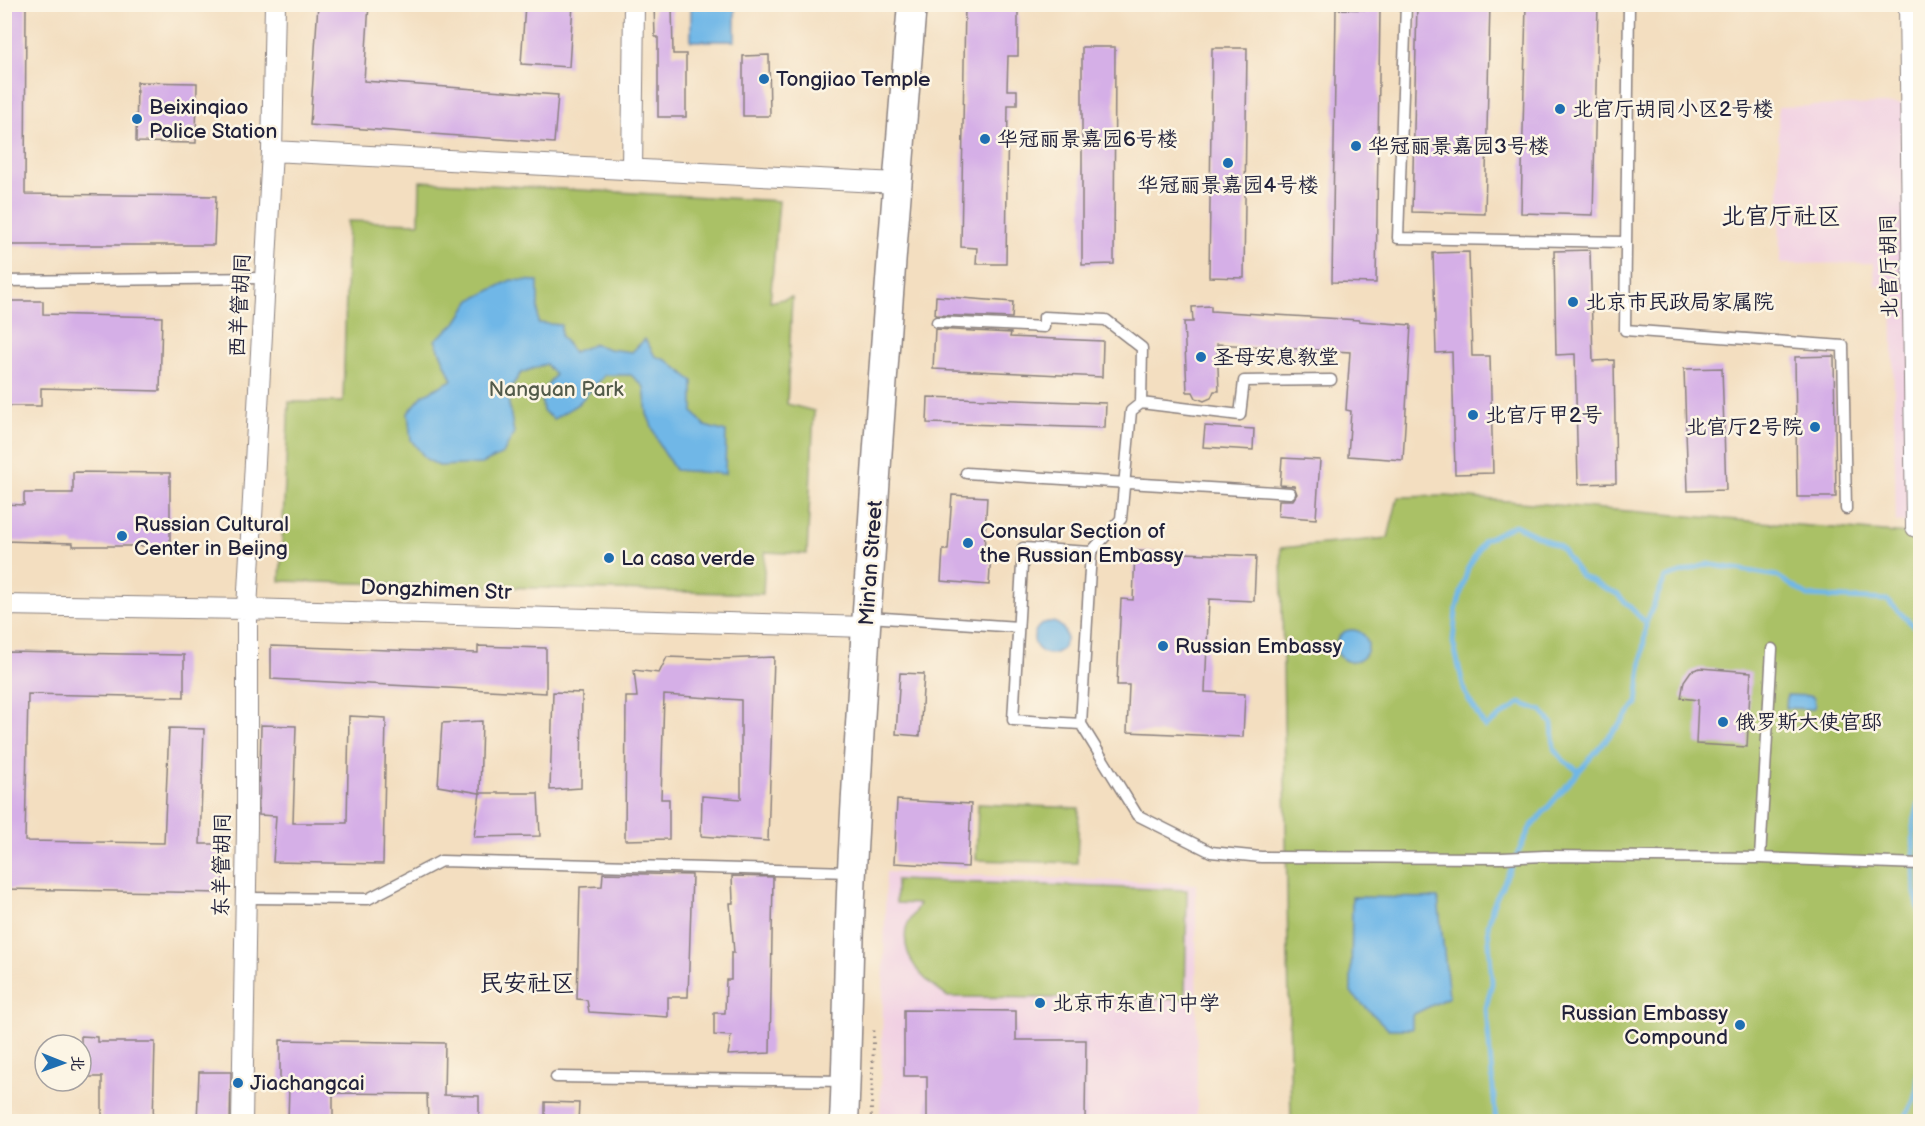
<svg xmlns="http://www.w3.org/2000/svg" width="1925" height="1126" font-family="'Balsamiq Sans','LXGW WenKai TC',sans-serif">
  <rect width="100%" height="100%" fill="#fcf5e5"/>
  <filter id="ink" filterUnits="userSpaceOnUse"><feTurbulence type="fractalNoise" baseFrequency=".0167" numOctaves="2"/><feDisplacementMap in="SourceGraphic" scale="12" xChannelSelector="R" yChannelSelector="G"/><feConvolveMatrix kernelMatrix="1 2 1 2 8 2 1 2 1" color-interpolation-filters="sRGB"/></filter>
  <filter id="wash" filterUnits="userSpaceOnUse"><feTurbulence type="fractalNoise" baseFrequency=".008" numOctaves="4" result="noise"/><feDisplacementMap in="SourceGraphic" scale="24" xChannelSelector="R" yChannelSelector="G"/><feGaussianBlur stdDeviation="1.35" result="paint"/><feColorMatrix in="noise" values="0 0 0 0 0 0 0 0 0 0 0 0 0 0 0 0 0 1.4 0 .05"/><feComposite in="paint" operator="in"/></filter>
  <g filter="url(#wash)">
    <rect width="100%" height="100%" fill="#f3dec0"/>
    <path fill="#f1d0e3" d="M1917,5H1920V524L1896,522L1892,287L1875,286L1874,263L1780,264L1778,107L1917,103Z
      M886,872L1196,884L1197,1121L880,1122Z"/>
    <path fill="#aac166" stroke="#667250" stroke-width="1.5" d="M420,181L779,201L770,302L792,297L787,404L814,411L807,554L765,552L763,594L280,581L289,402H343L348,221L419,223Z
      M1446,496L1920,535V1121H1291L1281,548L1388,538L1398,497Z
      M978,804L1079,808L1077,863L976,860Z
      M896,880L1187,890L1185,999L948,997C925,982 901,960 906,929C908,921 915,912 919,904L896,903Z"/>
    <path fill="#6fb7e7" stroke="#486c91" stroke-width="1.5" d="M691,5H735V41H691Z
      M511,280L538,281V323L561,325V336L573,352L594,344L609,349L632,352L645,339L655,356L668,361L693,381V412L705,426L726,432L725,474L675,470L660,446L647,414L644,387L631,375H605L578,404L554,419L543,411L541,394L555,375L546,364L521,373L507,393L514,433L503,454L482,464L439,466L426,459L411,440L408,413L423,395L452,380L435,340L456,323L471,300Z
      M1034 638a16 16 0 1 1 32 0a16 16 0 1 1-32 0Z
      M1336 646a16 16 0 1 1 32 0a16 16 0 1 1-32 0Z
      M1787,695L1810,696L1814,698L1815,706L1812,709L1786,708Z
      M1352,897L1438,898L1449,997L1412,1015V1029H1388L1351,993Z"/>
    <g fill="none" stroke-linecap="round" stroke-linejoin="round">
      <path stroke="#6fb7e7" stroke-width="5" d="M1920,720V767
        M1579,771L1564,761L1554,748L1552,724L1542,711L1520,703L1485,727L1465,693L1453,642L1456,611L1468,568L1484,540L1515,525L1560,547L1581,576L1617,594L1646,623
        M1920,799L1913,826L1915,893L1920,912
        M1496,1122L1486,1008L1492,983L1488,926L1493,905L1530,828L1637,704L1646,623L1665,578L1707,564L1777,576L1808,596L1887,600L1920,632
        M1903,1122L1916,1096L1920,1057"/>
    </g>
    <g id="blocks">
      <path fill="#d5afe7" d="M4,4H26L25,194L216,196L214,245H4Z
        M318,4H369L364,81L558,95L554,143L310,125Z
        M525,4H573L569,67L521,64Z
        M654,4H672L673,54H686V117H658V37H655Z
        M965,4H1018V56H1008L1007,90H1017V105H1008L1006,264H976L977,248L961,247Z
        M1417,4H1490L1485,214L1412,212Z
        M1526,4H1598L1593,215L1521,213Z
        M1336,9L1380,10L1376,283L1332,282Z
        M1082,47H1115L1114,264L1082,265Z
        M1212,48H1247L1244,278L1209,277Z
        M769,55L770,116H743V56Z
        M137,82L197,83L196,143L136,142Z
        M1590,250L1593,361L1614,360L1616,483L1578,484L1575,354L1556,355L1554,251Z
        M1469,252L1472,356H1490L1493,473L1455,474L1452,352L1436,353L1433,253Z
        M936,296L1013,302L1012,318L935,315Z
        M4,301H43V314L162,317L160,391L41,388V406H4Z
        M1211,306V311L1359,320V321L1411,325L1403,460L1348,456L1351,411L1346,410L1350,352L1217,344L1219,391H1214L1211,398L1204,401L1196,398L1193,392H1187L1184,322H1193L1192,307Z
        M935,329L1011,333L1010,337L1103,341L1102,377L933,369Z
        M1834,356L1836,497H1797L1795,357Z
        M1722,368L1726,490L1688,491L1684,369Z
        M928,397L1106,403L1105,428L927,423Z
        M1205,426L1254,429L1253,450L1203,447Z
        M1282,458L1320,460L1316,519L1278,516L1279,500H1293L1297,494L1294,486L1280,485Z
        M73,472L170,473V546H73V543L4,541V504L24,505V493H73Z
        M952,495L987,497L984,553L991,554L989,585L941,581L943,550H948Z
        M1135,551L1256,556L1254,601L1209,599L1205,692L1245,694L1243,737L1127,732L1129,685H1117L1121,599L1133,600Z
        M271,646L478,653V646L546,648V693L271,679Z
        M4,652L184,655V697L28,694L25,841L164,843L169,728L204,729L200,844H224L223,893L4,889Z
        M667,657L722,659L774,657L768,841L701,836L702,796L741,799V700L664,695L661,799H669V839L625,840L626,697H637L634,670L659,673Z
        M1700,668L1751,672L1747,747L1696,744L1698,700L1681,698L1684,681L1691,671Z
        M900,673L924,674L920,736L896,734Z
        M553,692L582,693L581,788L550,790Z
        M349,716L386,718L383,864L273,862L276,816L259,815L261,725L296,726L293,823H347Z
        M482,721L480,793L438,786L442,723Z
        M480,793H538L540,836L474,837Z
        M897,800L971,804L968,867L894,863Z
        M603,873L692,875L688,997H668V1017L589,1012L587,1000L577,999L580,887L602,886Z
        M732,876L773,877L770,1053L728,1055L731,1036L714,1035V1013H725L726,980H731V953H734L730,903H733Z
        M904,1010L1016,1011V1040H1086L1085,1122H927V1076H904Z
        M81,1036L97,1037V1042H155L153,1122H102V1077H81Z
        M280,1040L445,1043L444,1095L479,1096V1122H428L427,1094L333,1093V1122H288L289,1085H280Z
        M199,1072H231L230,1122H197Z
        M545,1102L579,1103L578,1122H545Z"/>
    </g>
  </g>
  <g filter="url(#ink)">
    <use href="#blocks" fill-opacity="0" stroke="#8a807e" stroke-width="1.5"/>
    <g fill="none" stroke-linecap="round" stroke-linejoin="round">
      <g stroke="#8a807e" stroke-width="13">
        <path id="lane" d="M1406,4L1398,238L1625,242
          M1629,4L1625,330L1843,346L1846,509
          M4,281L265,278
          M937,322L1044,327V317L1106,320L1142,348L1141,403
          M1331,380L1244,381L1240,415L1141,403L1131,411L1121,519L1091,552L1081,724L1137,815L1211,852L1261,857L1502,858L1545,856L1760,858L1920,864
          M966,473L1290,493
          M869,617L1018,627
          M1081,724L1013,720L1023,548L1091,552
          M1760,858L1772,649
          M246,898L368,899L441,861L851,872
          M556,1077L846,1081"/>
      </g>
      <g stroke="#8a807e" stroke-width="22">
        <path id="street" d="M1909,4L1916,527
          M272,151L897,183
          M632,170L634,4
          M4,605L247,609L866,627
          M242,1122L247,826V609L272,151L275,4"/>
      </g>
      <g stroke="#8a807e" stroke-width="31">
        <path id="secondary" d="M844,1122C848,1037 848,953 852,869C867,580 888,292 912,4"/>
      </g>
      <path stroke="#8a807e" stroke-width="3" stroke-dasharray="1.5 4.5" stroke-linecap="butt" d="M871,1122L874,1026"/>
      <use href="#lane" stroke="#fff" stroke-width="10"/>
      <use href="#street" stroke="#fff" stroke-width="20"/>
      <use href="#secondary" stroke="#fff" stroke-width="28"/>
    </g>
  </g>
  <g fill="#1f6fb2" stroke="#fcf5e5" stroke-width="2">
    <circle cx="764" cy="79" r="6"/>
    <circle cx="1560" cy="109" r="6"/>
    <circle cx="137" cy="119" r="6"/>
    <circle cx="985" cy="139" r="6"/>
    <circle cx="1356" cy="146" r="6"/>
    <circle cx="1228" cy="163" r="6"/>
    <circle cx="1573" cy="302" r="6"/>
    <circle cx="1201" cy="357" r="6"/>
    <circle cx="1473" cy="415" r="6"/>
    <circle cx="1815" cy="427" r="6"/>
    <circle cx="122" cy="536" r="6"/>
    <circle cx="968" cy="543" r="6"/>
    <circle cx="609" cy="558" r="6"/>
    <circle cx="1163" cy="646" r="6"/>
    <circle cx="1723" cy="722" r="6"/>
    <circle cx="1040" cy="1003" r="6"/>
    <circle cx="1740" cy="1025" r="6"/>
    <circle cx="238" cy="1083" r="6"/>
  </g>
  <g text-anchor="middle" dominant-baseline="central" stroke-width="5" stroke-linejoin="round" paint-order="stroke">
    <g font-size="21" fill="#22223b" stroke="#fcf5e5" text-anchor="start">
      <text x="776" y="79">Tongjiao Temple</text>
      <text x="149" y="107">Beixinqiao<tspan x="149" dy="24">Police Station</tspan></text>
      <text x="1572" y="109">北官厅胡同小区2号楼</text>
      <text x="997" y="139">华冠丽景嘉园6号楼</text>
      <text x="1368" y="146">华冠丽景嘉园3号楼</text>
      <text x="1228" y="185" text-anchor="middle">华冠丽景嘉园4号楼</text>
      <text x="1585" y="302">北京市民政局家属院</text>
      <text x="1213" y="357">圣母安息教堂</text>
      <text x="1485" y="415">北官厅甲2号</text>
      <text x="1803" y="427" text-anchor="end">北官厅2号院</text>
      <text x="134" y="524">Russian Cultural<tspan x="134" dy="24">Center in Beijng</tspan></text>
      <text x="980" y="531">Consular Section of<tspan x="980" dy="24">the Russian Embassy</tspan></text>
      <text x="621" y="558">La casa verde</text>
      <text x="1175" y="646">Russian Embassy</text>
      <text x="1735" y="722">俄罗斯大使官邸</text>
      <text x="1052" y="1003">北京市东直门中学</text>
      <text x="1728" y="1013" text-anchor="end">Russian Embassy<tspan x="1728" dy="24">Compound</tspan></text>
      <text x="250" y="1083">Jiachangcai</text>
    </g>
    <g font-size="21" fill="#22223b" stroke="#fcf5e5">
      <text transform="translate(1889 266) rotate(-91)">北官厅胡同</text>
      <text transform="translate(240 305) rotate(-87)">西羊管胡同</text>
      <text transform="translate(871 563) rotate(-86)">Min'an Street</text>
      <text transform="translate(436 590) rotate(2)">Dongzhimen Str</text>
      <text transform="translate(222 865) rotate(-89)">东羊管胡同</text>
    </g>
    <g font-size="21" fill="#525a4a" stroke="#fcf5e5">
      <text x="556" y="389">Nanguan Park</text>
    </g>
    <g font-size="24" fill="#22223b" stroke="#fcf5e5">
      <text x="1781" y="216">北官厅社区</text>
      <text x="527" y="983">民安社区</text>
    </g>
  </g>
  <rect width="1925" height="1126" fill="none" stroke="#fcf5e5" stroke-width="24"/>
  <g transform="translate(63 1063) rotate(91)"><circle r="28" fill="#fcf5e5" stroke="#a5a1a1" stroke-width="1.5"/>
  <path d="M0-4.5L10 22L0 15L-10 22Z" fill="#1f6fb2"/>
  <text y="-9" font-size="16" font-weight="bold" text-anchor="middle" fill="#22223b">北</text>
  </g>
</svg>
